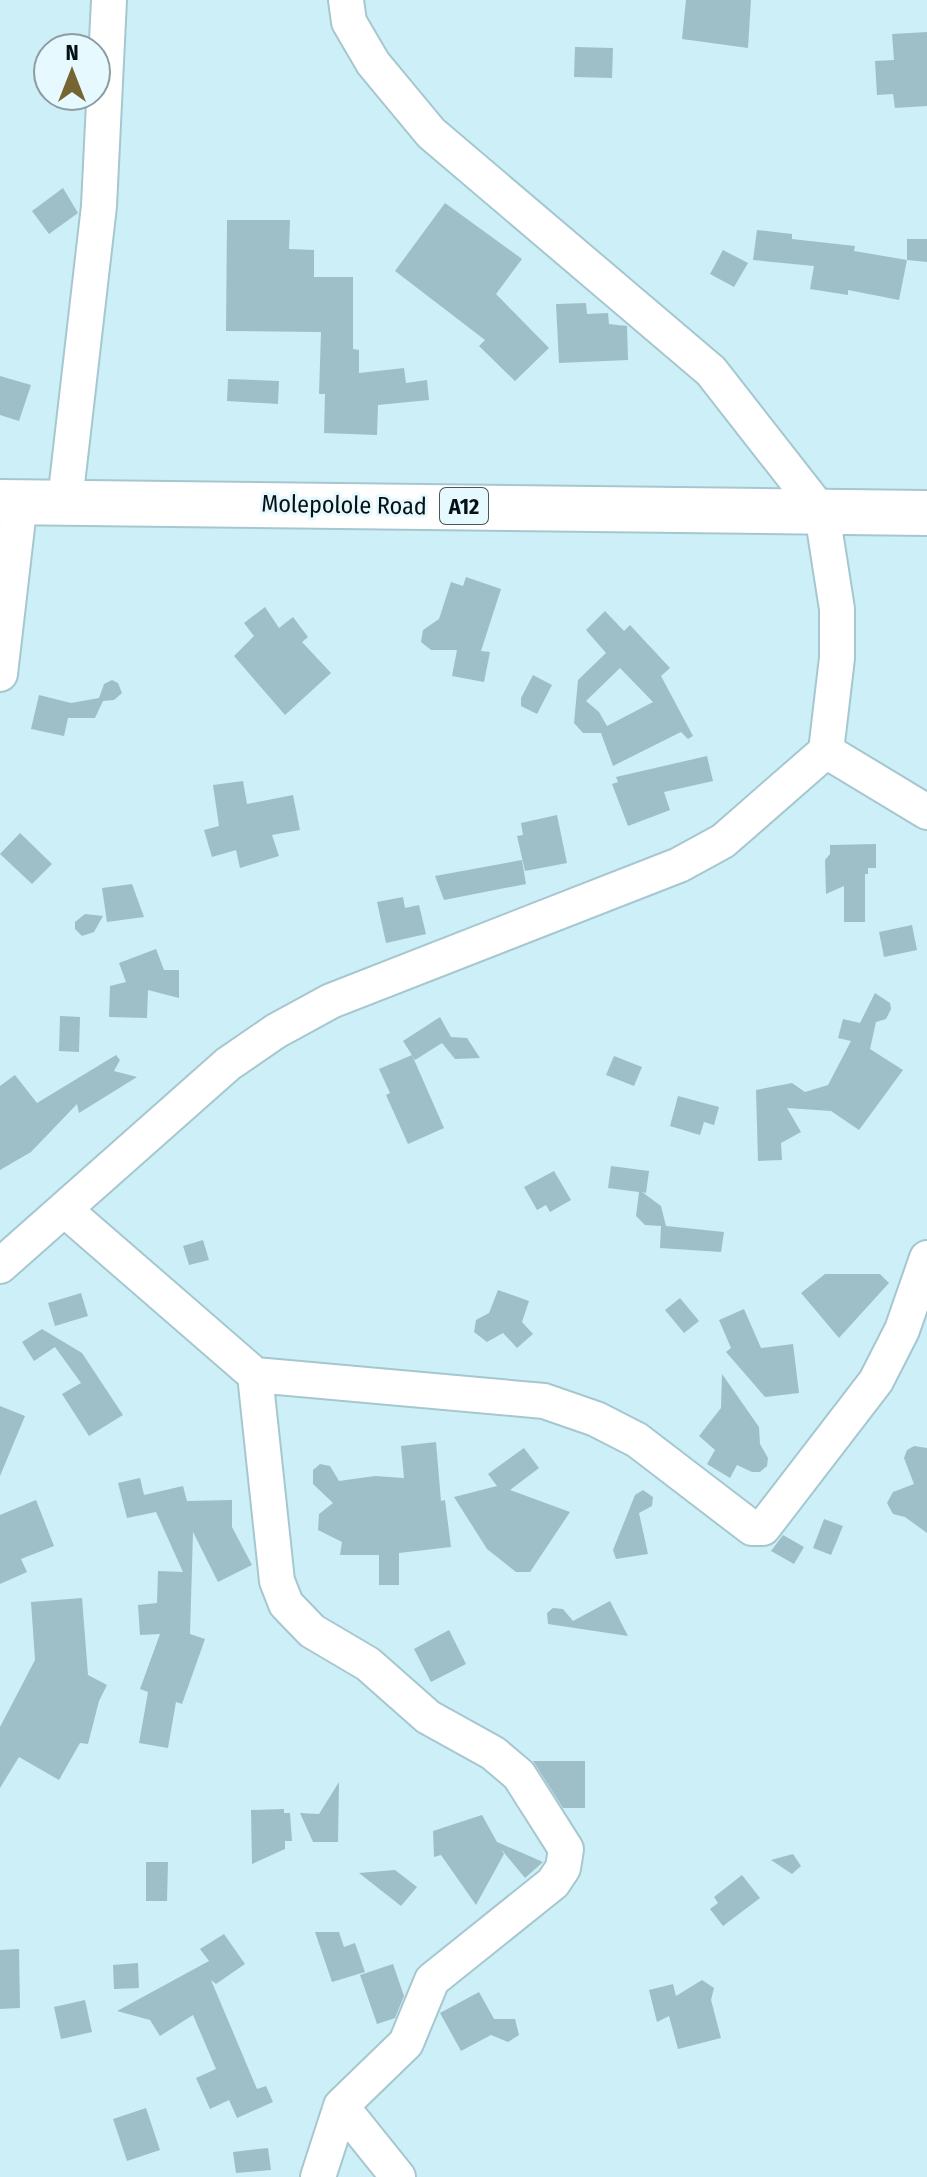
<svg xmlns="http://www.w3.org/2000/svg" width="927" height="2177" font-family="'Fira Sans Condensed',sans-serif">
  <rect width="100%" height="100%" fill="#cdeff7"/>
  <path fill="#9ebfc7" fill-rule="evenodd" d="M686,0H751L748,48L682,39Z
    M927,32V106L895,108L893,94L877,95L875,61L894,60L892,34Z
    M575,47L613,48L612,78L574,77Z
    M63,188L78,213L49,234L32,211Z
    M445,203L522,259L496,294L549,348L515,381L479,346L485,340L395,271Z
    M227,220H290L289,249L314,250V277H353V349L359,350V373L404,368L406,383L427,380L429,400L378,405L377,435L324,433L325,394H319L321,332L226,331Z
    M757,230L792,234V239L855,246L854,251L907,260L899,300L848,290V295L810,289L814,266L753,260Z
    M907,239H927V262L907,260Z
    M723,250L748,263L734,287L710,274Z
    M586,303L587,314L608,313L609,324L627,326L628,360L559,363L556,304Z
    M0,376L31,385L19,421L0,415Z
    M228,379L279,381L278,404L227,401Z
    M466,577L501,589L481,651L490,652L484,682L452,676L457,650H431L421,642L423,630L439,619L451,582L463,586Z
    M265,607L279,628L293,617L308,637L302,642L331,673L285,715L234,656L254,636L244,623Z
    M605,611L624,631L630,625L670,668L661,676L693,736L688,739L681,732L613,766L601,733H583L574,723L578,680L606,653L586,630ZM620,668L653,702L607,726L599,712L586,701Z
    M533,675L552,685L537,714L521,706V698Z
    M112,680L118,683L122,693L114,700L103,701L95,718H68L64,736L31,729L39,695L71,703L99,698L104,684Z
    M707,756L713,781L664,792L670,810L628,826L612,784L618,782L616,777Z
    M243,781L247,804L293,795L300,830L272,835L279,856L240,868L236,850L212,857L204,830L219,826L213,785Z
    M557,815L567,863L525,871L517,836L523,835L521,823Z
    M20,833L52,864L32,884L0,854Z
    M876,844V868H868V874H865V922H844V886L826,894L825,860L830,854V845Z
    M522,860L526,884L444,900L435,876Z
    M132,884L144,917L107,922L102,888Z
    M403,897L405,908L419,905L426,934L386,943L377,902Z
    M85,914L103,916L94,932L82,936L75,929V922Z
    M912,925L917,950L884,957L879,932Z
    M156,949L164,970H179V998L148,990L147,1018L109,1017L110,986L126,982L119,963Z
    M875,993L890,1003L891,1009L886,1019L876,1022L870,1049L903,1070L859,1130L831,1111L787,1108L801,1132L781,1143L782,1160L758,1161L756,1090L792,1083L805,1092L828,1085L851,1041L838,1038L843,1019L860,1023Z
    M60,1016L80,1017L79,1052L59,1051Z
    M440,1017L451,1037L467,1038L480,1058L455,1059L442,1043L415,1060L403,1041Z
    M116,1055L120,1060L114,1071L137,1077L79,1113L77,1104L31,1152L0,1170V1086L15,1075L37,1103Z
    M412,1055L444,1128L408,1144L386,1095L390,1093L379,1069Z
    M614,1056L642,1067L634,1086L606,1075Z
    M678,1096L719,1107L714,1125L704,1122L700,1135L670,1126Z
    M611,1166L649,1171L646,1193L642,1192L661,1206L666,1226L724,1232L721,1252L660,1248L661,1226L645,1225L636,1216L639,1192L608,1188Z
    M554,1171L571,1200L550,1212L546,1205L537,1210L524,1187Z
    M203,1240L209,1260L189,1265L183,1246Z
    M825,1274H880L889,1283L839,1338L801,1293Z
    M498,1290L529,1301L522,1322L533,1334L517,1348L503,1333L487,1342L474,1332L476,1320L489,1313Z
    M81,1293L88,1316L55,1326L48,1303Z
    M680,1298L699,1321L684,1333L665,1310Z
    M744,1309L761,1348L793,1344L799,1393L765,1397L726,1352L731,1348L719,1320Z
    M42,1329L82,1353L123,1415L89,1436L62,1394L81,1383L55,1347L34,1361L22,1342Z
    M722,1374L759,1427L760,1444L768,1458L767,1466L760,1472H752L737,1465L730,1478L707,1464L715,1450L699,1436L721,1408Z
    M0,1406L25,1416L0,1476Z
    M436,1442L441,1501L445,1500L451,1547L399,1553V1585H379V1555H340L342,1542L318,1530L319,1514L333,1503L313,1484V1470L320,1464L330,1466L339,1481L375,1476L404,1478L401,1446Z
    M914,1446L927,1448V1533L905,1517L893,1514L887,1503L893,1492L914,1484L904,1458L907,1450Z
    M524,1448L539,1468L510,1490L570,1512L530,1572H516L487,1549L454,1497L497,1486L488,1474Z
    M140,1478L144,1495L183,1486L187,1501L232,1500V1527L252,1565L218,1582L193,1532L190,1634L205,1639L182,1704L176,1702L168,1748L139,1743L148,1692L140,1689L160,1634L140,1635L138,1605L157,1603L158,1571L183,1572L156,1512L127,1518L118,1483Z
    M643,1490L653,1497L652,1506L639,1513L648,1554L616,1559L613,1550L635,1495Z
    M36,1500L54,1546L21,1559L27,1572L0,1584V1515Z
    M824,1519L843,1526L831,1555L813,1548Z
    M783,1535L804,1547L794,1564L771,1551Z
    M82,1598L88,1675L107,1685L99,1701L88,1744L80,1743L59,1780L19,1757L0,1788V1727L35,1660L31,1602Z
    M610,1601L628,1636L548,1624L547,1613L553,1608L563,1609L573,1621Z
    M449,1630L466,1664L431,1682L414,1649Z
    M533,1761H585V1808H563Z
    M339,1782L338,1842H313L300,1813L319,1814Z
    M284,1809V1813H290L292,1841H285V1849L252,1864L251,1810Z
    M482,1815L497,1842L543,1862L525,1878L501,1849L504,1854L476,1905L441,1855L434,1857L433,1831Z
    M793,1854L801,1866L792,1874L771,1860Z
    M146,1862H168L167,1901H146Z
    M395,1870L417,1887L401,1906L359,1873Z
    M742,1875L760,1898L723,1926L710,1909L718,1903L714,1897Z
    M315,1932H339L344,1947L355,1943L365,1972L332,1982Z
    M224,1934L245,1964L216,1984L211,1980L257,2089L266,2086L273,2102L237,2118L229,2100L210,2109L196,2078L216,2069L193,2015L160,2036L150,2020L117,2011L209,1961L200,1949Z
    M19,1949L20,2008L0,2009V1950Z
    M138,1963L139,1988L114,1989L113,1965Z
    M393,1964L404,1996L395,2018L377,2024L360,1975Z
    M702,1980L714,1988L711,2000L721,2038L678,2049L669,2016L657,2022L649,1990L673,1984L676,1996Z
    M479,1992L494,2019H515L519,2035L508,2042L491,2035L461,2051L440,2013Z
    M85,2000L92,2032L61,2039L54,2007Z
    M146,2108L160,2150L127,2161L113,2119Z
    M268,2148L271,2170L236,2173L233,2152Z"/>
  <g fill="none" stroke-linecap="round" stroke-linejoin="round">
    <g stroke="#a6c7cf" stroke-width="38">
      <path id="minor" d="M346,0L349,22L373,63L431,133L711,371L822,513L837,609V658L826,751
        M65,501L99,206L109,0
        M0,674L20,501
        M65,1210L255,1375L544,1401L596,1419L637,1440L752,1528H763L876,1381L902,1330L927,1258
        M0,1266L228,1064L276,1031L331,1001L679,865L723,841L826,751L927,812
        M255,1375L277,1581L286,1604L312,1631L368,1664L428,1717L493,1753L519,1775L566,1849L563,1868L553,1883L432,1980L406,2043L341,2106L318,2177
        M341,2106L398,2177"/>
    </g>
    <g stroke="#a6c7cf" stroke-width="48">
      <path id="major" d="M0,502L927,513"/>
    </g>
    <use href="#minor" stroke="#fff" stroke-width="34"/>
    <use href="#major" stroke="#fff" stroke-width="44"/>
  </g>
  <g text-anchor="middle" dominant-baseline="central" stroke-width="6" stroke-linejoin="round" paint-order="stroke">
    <rect fill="#e5f9fe" stroke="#49575a" stroke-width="2" x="440" y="488" width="48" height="36" rx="6"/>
    <g font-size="22" font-weight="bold" fill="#061114">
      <text x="464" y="506">A12</text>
    </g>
    <g font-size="24" fill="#061114" stroke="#e5f9fe">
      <text transform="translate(344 505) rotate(1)">Molepolole Road</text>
    </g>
  </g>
  <g transform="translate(72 72)"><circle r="38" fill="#e5f9fe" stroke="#8c9ca0" stroke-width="2"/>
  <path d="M0-6L14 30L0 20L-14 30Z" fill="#766533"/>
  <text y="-12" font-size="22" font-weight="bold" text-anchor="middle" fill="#061114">N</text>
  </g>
</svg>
